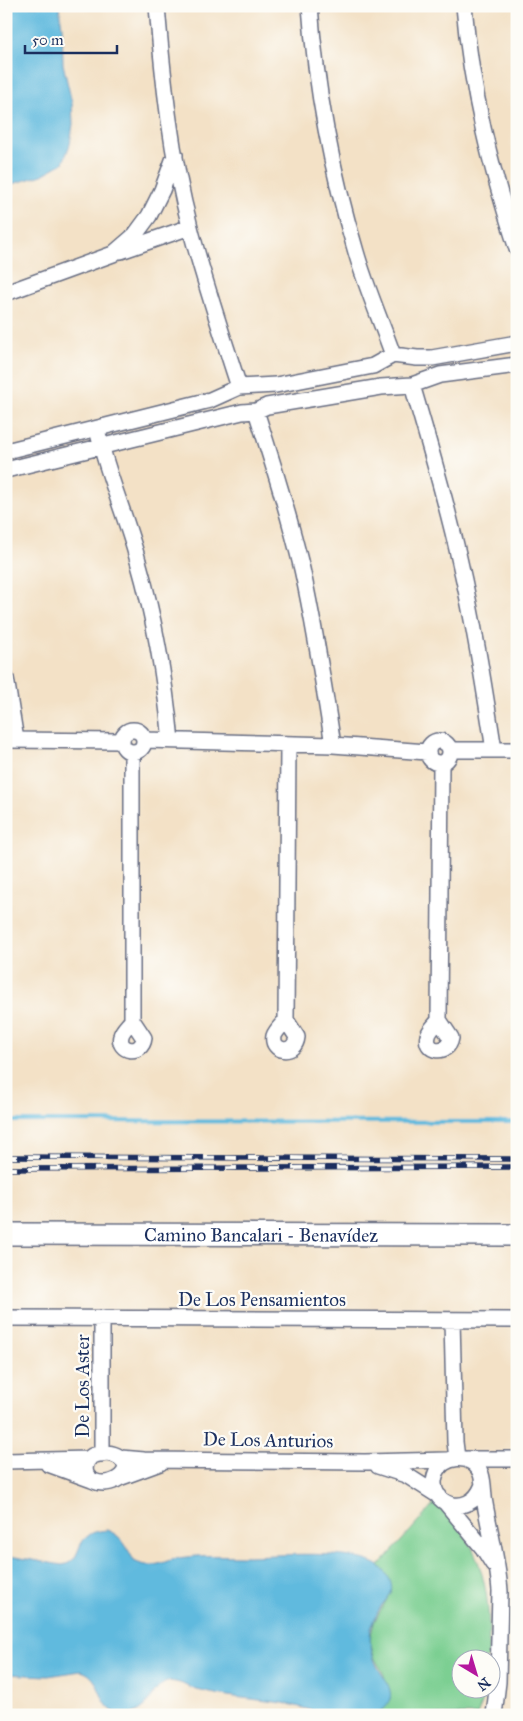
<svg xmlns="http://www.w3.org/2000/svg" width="523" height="1721" font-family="'IM FELL Great Primer',serif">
  <rect width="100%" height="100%" fill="#fdfcf7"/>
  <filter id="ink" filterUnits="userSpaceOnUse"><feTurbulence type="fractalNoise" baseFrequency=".02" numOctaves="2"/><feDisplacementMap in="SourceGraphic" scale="10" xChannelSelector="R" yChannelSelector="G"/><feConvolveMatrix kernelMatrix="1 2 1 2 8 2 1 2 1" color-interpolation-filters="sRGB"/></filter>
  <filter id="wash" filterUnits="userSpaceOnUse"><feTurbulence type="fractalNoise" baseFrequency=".0096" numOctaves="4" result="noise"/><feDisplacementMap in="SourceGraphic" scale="20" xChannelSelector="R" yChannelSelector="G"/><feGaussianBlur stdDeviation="1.12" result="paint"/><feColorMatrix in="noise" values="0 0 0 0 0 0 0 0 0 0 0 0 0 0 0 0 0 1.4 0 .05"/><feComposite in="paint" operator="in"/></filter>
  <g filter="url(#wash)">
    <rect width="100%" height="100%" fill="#f3e1c6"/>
    <path fill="#7bcf92" stroke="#4b7f78" d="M436,1502C444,1511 455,1520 462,1531C488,1567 491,1616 488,1658H460V1688L484,1689L483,1701L477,1715H383L380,1711L386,1706L384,1675L374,1657L370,1640L374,1622L391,1592V1585L379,1566Z"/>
    <path fill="#60bade" stroke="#3e749e" d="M6,6H59L62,27L63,64L72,103L73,124L70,144L63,163L42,175L6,186Z
      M107,1530C123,1536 127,1548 134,1561C138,1563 143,1565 148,1565C157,1566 166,1561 174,1559C181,1557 189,1557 196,1556C214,1555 232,1556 249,1556C282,1555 348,1550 376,1564C385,1569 394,1582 391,1593C389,1597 385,1601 382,1605C378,1611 375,1618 372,1625C368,1638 371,1654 377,1666C383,1678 398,1692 386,1707C377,1717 354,1715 342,1715C322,1714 302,1707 283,1703C254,1699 225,1697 197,1690C189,1688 183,1683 176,1682C151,1676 154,1717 123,1714C96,1712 105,1677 81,1671L48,1676L6,1674V1557H15L62,1565C81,1562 75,1545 88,1536C93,1531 101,1531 107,1530Z"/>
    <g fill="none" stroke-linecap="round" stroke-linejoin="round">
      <path stroke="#60bade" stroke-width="4" d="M6,1121L517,1122"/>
    </g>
  </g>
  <g filter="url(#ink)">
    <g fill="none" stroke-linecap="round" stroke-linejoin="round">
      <g stroke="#676d82" stroke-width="18">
        <path id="street" d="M157,6C163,80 171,155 190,227C204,281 222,334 239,387
          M310,6C316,90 332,172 356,252C366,287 381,321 393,355
          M464,6C471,91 491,169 517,249
          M121,251L190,227
          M6,293L113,254L135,235L149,216L162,190L175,155
          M412,385C429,443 446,500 459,558C474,622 484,686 494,750
          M256,411C273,463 289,516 302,569C315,627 324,686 333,745
          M99,437C109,479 127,519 138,561C155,620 165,680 171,741
          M6,451L210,400L239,387L276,385L373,366L393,355L417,358H432L517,343
          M6,470L242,412L256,411L267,406L381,387L412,385L440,375L517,365
          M6,678L16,740
          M122 741a11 11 0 1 1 22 0a11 11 0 1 1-22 0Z
          M6,740L122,741
          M145,740L333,745L427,752
          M428 752a11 11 0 1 1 22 0a11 11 0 1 1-22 0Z
          M450,750H517
          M132,752V1020C129,1025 122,1030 121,1036C117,1052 142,1056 144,1038L132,1020
          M286,1020L297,1037C295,1056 271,1052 274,1036C276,1030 282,1025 286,1020L288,745
          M439,1020C436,1025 429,1030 428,1036C424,1052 448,1056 451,1038L439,1020L441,763
          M6,1318L517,1320
          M102,1318V1454
          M452,1320L455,1442L457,1458
          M107,1453C116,1454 124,1458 126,1467C123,1483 99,1488 88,1477C83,1471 85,1460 92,1456C96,1454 102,1454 107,1453Z
          M121,1458L144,1460L365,1462L448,1460
          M467,1459H517
          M6,1461L89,1459
          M48,1464L92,1480
          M378,1466L406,1475L439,1496
          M119,1478L160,1463
          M482,1487C469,1519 427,1505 435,1476C441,1454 473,1452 481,1474C484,1483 483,1495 485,1504C490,1533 498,1562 500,1591L498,1682L494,1715
          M445,1502L483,1548L493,1564"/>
      </g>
      <g stroke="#676d82" stroke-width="24">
        <g id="secondary">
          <path id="s1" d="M6,1234L517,1235"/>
        </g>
      </g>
      <use href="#street" stroke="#fff" stroke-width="15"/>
      <use href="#secondary" stroke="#fff" stroke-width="21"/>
      <g stroke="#1b2f5e" stroke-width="5.5">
        <path id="rail" d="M6,1157L517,1159
          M6,1169L517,1167"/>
      </g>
      <use href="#rail" stroke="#fdfcf7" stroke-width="4" stroke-dasharray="11" stroke-linecap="butt"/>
    </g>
  </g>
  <g text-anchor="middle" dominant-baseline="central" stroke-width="4.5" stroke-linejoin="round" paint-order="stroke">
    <g font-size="19" fill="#1b2f5e" stroke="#fdfcf7">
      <text stroke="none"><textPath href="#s1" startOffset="255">Camino Bancalari - Benavídez</textPath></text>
      <text x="262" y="1299">De Los Pensamientos</text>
      <text transform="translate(82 1386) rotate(-90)">De Los Aster</text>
      <text transform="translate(268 1440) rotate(1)">De Los Anturios</text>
    </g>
  </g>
  <rect width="523" height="1721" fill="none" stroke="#fdfcf7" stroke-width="25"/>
  <g transform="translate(476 1674) rotate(142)"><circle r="24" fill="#fdfcf7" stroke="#a3aaba"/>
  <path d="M0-4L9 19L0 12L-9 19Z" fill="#b5179e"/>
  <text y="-8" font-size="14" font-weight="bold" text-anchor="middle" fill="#1b2f5e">N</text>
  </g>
  <path d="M25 45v8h92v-8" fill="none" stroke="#1b2f5e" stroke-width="2.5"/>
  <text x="32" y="45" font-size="15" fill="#1b2f5e" stroke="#fdfcf7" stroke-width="4" paint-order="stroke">50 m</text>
</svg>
